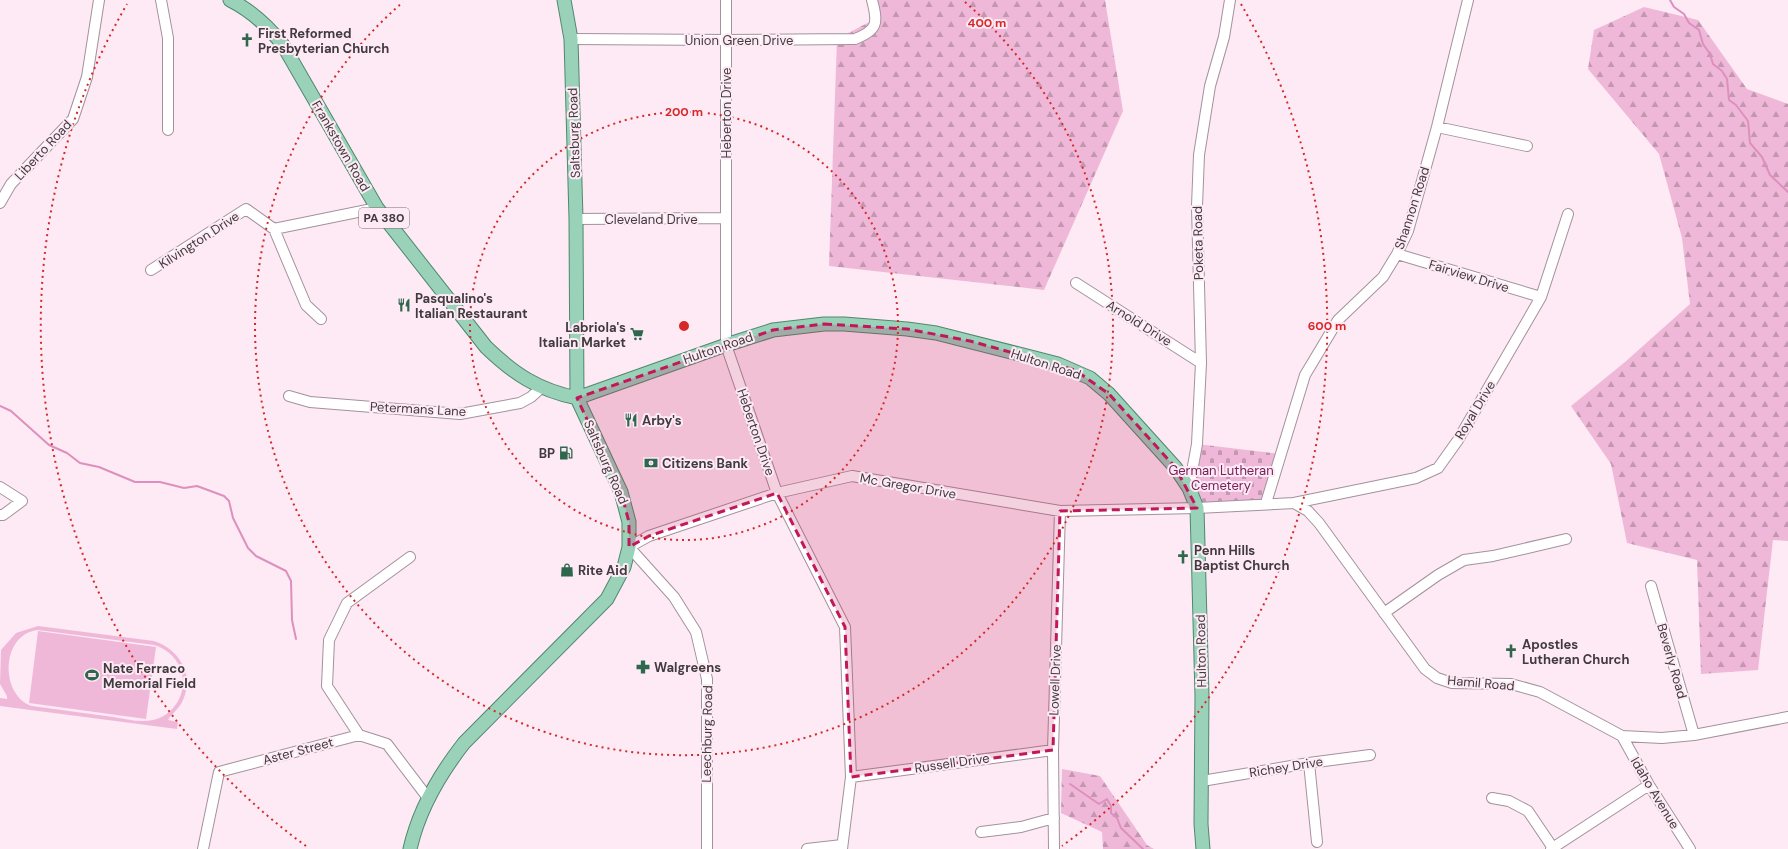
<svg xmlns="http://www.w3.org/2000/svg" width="1788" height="849" font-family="'DM Sans',sans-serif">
  <defs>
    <pattern id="forest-firs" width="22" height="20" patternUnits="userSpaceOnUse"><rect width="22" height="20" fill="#f0b8d8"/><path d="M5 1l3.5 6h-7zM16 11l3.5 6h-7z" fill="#c497b1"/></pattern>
    <pattern id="cemetery-stones" width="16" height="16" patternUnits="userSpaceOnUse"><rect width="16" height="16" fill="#f0b8d8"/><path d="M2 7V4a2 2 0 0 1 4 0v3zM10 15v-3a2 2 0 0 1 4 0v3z" fill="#c497b1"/></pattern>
  </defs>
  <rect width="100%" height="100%" fill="#fdeaf4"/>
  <path fill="url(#forest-firs)" d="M871,0H1105L1123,111L1044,290L829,266L837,39L877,18Z
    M1644,7L1698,20L1747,89L1788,104V541L1773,540L1758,670L1701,674L1697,560L1627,543L1611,464L1571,406L1625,362L1690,304L1682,238L1659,154L1588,69L1594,30Z
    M1062,769L1100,776L1147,845L1154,849H1103L1102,832L1061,813Z"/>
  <path fill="url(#cemetery-stones)" d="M1197,444L1280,454L1266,503L1197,508C1191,488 1192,464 1197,444Z"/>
  <path fill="#f0b8d8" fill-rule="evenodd" d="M38,626L154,641C179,649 195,675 183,700C180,708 172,713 168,720L178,722L177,729L0,706V698L7,699V696L0,684L1,650L16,633ZM38,630L154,645C168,649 179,660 182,674C187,694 173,716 153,720C140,723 126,719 113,717C86,713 59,710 32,706C0,696 0,634 38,630Z
    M38,631L156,647L146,719L29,703Z"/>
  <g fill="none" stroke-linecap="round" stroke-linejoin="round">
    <path stroke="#dd90bd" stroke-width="2" d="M1670,0L1674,7L1684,14L1689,23L1699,30L1703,44L1710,54L1713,64L1722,71L1727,79L1729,100L1736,105L1748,121L1750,143L1762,157L1770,175L1788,192
      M0,406L11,411L49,445L67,453L80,463L99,467L135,482H160L184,488L197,486L224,496L229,501L233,518L248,548L256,556L286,571L291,581L292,620L296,639
      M1070,784L1099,804L1107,799L1111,806V813L1117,818L1121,828L1143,849"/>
    <g stroke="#a3929b" stroke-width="12">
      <path id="minor" d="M161,0L168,38V130
        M726,0V345L777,493L845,627L851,777L842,849
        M571,39L727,40L855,39C878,30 878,23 872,0
        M1437,127L1527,146
        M0,203L11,184L73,119L87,77L99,0
        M576,219L726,218
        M274,229L306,305L321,319
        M1397,254L1541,297
        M151,270L246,209L274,229L377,208
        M1076,283L1201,363
        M289,396L310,402L460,414L520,403L531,397L541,388
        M0,487L22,501L3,515H0
        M1189,488L1197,444L1201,363L1197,206L1199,155L1210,86L1224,37L1230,0
        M1266,503L1305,375L1338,320L1383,277L1397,254L1408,231L1437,127L1468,0
        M1294,503L1416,478L1438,468L1458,440L1541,297L1568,214
        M1651,586L1694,735
        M1384,613L1438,575L1464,560L1493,556L1566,539
        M359,735L327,686L329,640L347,603L410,557
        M1622,736L1649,785L1690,849
        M1309,763L1317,842
        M851,777L1053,750
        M1202,781L1309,763L1370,755
        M1492,798L1509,801L1528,811L1553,848
        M981,832L1021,827L1054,818
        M203,849L219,772L359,735L387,744L428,798
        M707,849V679L696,632L674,597L629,547L649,536L777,493L852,476L1060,511L1197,508L1294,503L1308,511L1319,523L1425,669L1437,678L1452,683L1511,684L1540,692L1622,736L1662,738L1694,735L1788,717
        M807,849L842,845
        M1054,849L1053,750L1060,511
        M1551,849L1649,785"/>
    </g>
    <g stroke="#4f886f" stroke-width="15">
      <path id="major" d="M230,0C252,11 268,26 283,45L377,208L486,347C514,374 538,390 577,398
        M577,398L726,345L773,330L824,324H844L907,329L936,333L1058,364L1090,378L1109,394L1175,467L1189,488L1197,508L1202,696L1201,824L1203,849
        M410,849C419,809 439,775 464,743L607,599L624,567L629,547V522L621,492L577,398L576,219L571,39L564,0"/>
    </g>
    <use href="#minor" stroke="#fff" stroke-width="10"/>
    <use href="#major" stroke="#9ad1b9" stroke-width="13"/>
  </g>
  <path fill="#c2185b" fill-opacity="0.2" stroke="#c2185b" stroke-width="3" stroke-dasharray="8 5" stroke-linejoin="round" d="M824,324L907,329L970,341L1075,370L1109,394L1175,467L1197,508L1060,511L1053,750L851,777L845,627L777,493L649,536L629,547V522L621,492L577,398L773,330Z"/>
  <g fill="none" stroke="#d62828" stroke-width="2" stroke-dasharray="2 4">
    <circle cx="684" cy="326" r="214"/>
    <path d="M965 2A429 429 0 1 1 403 2"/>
    <path d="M306 846A643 643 0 0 1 127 4M1241 4A643 643 0 0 1 1062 846"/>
  </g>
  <defs>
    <g id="church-bare" transform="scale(1.08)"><path d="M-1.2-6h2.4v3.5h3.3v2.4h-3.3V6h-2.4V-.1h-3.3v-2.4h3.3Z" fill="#2e664e" stroke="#fdeaf4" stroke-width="2.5" paint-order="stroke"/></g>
    <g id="restaurant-bare" transform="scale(1.08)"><path d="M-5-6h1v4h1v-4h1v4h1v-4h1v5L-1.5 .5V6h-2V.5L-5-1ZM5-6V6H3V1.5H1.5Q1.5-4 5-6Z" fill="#2e664e" stroke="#fdeaf4" stroke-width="2.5" paint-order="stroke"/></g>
    <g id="supermarket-bare" transform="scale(1.08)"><path d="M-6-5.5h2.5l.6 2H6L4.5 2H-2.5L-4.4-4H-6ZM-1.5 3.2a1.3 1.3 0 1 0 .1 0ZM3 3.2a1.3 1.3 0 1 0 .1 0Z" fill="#2e664e" stroke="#fdeaf4" stroke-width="2.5" paint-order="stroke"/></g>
    <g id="fuel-bare" transform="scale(1.08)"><path d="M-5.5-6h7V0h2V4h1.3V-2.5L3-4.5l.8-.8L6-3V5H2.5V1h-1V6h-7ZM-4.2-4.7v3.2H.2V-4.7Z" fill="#2e664e" stroke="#fdeaf4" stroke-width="2.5" paint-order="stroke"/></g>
    <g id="bank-bare" transform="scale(1.08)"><path d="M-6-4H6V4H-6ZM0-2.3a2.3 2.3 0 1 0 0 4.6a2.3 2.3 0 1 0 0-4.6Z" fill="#2e664e" stroke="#fdeaf4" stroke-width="2.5" paint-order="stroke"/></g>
    <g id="shop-bare" transform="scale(1.08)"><path d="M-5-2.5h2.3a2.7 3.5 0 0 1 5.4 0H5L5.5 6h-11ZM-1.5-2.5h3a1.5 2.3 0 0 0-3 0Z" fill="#2e664e" stroke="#fdeaf4" stroke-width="2.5" paint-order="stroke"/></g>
    <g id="pharmacy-bare" transform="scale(1.08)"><path d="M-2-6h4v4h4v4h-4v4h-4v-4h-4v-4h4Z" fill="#2e664e" stroke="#fdeaf4" stroke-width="2.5" paint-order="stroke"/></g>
    <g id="stadium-bare" transform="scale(1.08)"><path d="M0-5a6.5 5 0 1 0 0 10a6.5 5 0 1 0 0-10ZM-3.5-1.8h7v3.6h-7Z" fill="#2e664e" stroke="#fdeaf4" stroke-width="2.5" paint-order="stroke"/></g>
  </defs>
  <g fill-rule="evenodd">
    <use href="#church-bare" x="247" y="40"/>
    <use href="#restaurant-bare" x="404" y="305"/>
    <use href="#supermarket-bare" x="637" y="334"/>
    <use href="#restaurant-bare" x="631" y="420"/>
    <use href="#fuel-bare" x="566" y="453"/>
    <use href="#bank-bare" x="651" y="463"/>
    <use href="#church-bare" x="1183" y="557"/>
    <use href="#shop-bare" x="567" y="570"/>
    <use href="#church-bare" x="1511" y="651"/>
    <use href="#pharmacy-bare" x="643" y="667"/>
    <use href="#stadium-bare" x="92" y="675"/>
  </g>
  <g text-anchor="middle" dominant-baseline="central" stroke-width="4" stroke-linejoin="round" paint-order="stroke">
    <rect fill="#fdeaf4" stroke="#796f75" stroke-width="1" x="359" y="208" width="50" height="20" rx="3"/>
    <g font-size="12" font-weight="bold" fill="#413a3e">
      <text x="384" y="218">PA 380</text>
    </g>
    <g font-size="13" font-weight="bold" fill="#413a3e" stroke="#fdeaf4" text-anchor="start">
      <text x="258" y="33">First Reformed<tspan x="258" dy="15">Presbyterian Church</tspan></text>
      <text x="415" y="298">Pasqualino's<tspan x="415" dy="15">Italian Restaurant</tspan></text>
      <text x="626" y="327" text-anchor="end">Labriola's<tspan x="626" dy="15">Italian Market</tspan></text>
      <text x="642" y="420">Arby's</text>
      <text x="555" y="453" text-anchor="end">BP</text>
      <text x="662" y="463">Citizens Bank</text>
      <text x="1194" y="550">Penn Hills<tspan x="1194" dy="15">Baptist Church</tspan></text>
      <text x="578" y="570">Rite Aid</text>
      <text x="1522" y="644">Apostles<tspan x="1522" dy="15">Lutheran Church</tspan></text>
      <text x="654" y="667">Walgreens</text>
      <text x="103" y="668">Nate Ferraco<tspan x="103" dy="15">Memorial Field</tspan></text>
    </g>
    <g font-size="13" fill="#413a3e" stroke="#fdeaf4">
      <text x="739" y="40">Union Green Drive</text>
      <text transform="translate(726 113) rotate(-90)">Heberton Drive</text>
      <text transform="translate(574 133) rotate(-92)">Saltsburg Road</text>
      <text transform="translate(341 146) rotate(60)">Frankstown Road</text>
      <text transform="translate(43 150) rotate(-47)">Liberto Road</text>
      <text transform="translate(1412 208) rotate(-72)">Shannon Road</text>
      <text x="651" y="219">Cleveland Drive</text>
      <text transform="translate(199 240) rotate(-33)">Kilvington Drive</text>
      <text transform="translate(1198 243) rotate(-91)">Poketa Road</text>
      <text transform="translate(1469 276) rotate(17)">Fairview Drive</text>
      <text transform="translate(1139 323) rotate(32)">Arnold Drive</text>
      <text transform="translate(718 348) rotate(-19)">Hulton Road</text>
      <text transform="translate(1046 364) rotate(18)">Hulton Road</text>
      <text transform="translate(418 409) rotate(3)">Petermans Lane</text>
      <text transform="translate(1475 410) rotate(-59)">Royal Drive</text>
      <text transform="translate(756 432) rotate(71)">Heberton Drive</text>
      <text transform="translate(606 462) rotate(66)">Saltsburg Road</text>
      <text transform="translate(908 486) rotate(10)">Mc Gregor Drive</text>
      <text transform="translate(1201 651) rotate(-91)">Hulton Road</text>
      <text transform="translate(1672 661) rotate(74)">Beverly Road</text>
      <text transform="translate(1055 680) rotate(-88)">Lowell Drive</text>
      <text transform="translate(1481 683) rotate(5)">Hamil Road</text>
      <text transform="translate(707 734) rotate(-89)">Leechburg Road</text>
      <text transform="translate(298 751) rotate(-15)">Aster Street</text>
      <text transform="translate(952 763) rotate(-8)">Russell Drive</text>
      <text transform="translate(1286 767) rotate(-9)">Richey Drive</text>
      <text transform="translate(1655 793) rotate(59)">Idaho Avenue</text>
    </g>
    <g font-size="13" fill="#78205b" stroke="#fdeaf4">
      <text x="1221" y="470">German Lutheran<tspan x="1221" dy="15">Cemetery</tspan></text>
    </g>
  </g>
  <circle cx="684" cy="326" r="6" fill="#d62828" stroke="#fdeaf4" stroke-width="2"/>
  <g font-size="12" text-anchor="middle" font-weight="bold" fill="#d62828" stroke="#fdeaf4" stroke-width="4" stroke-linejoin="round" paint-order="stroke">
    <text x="987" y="27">400 m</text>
    <text x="684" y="116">200 m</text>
    <text x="1327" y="330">600 m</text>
  </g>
</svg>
